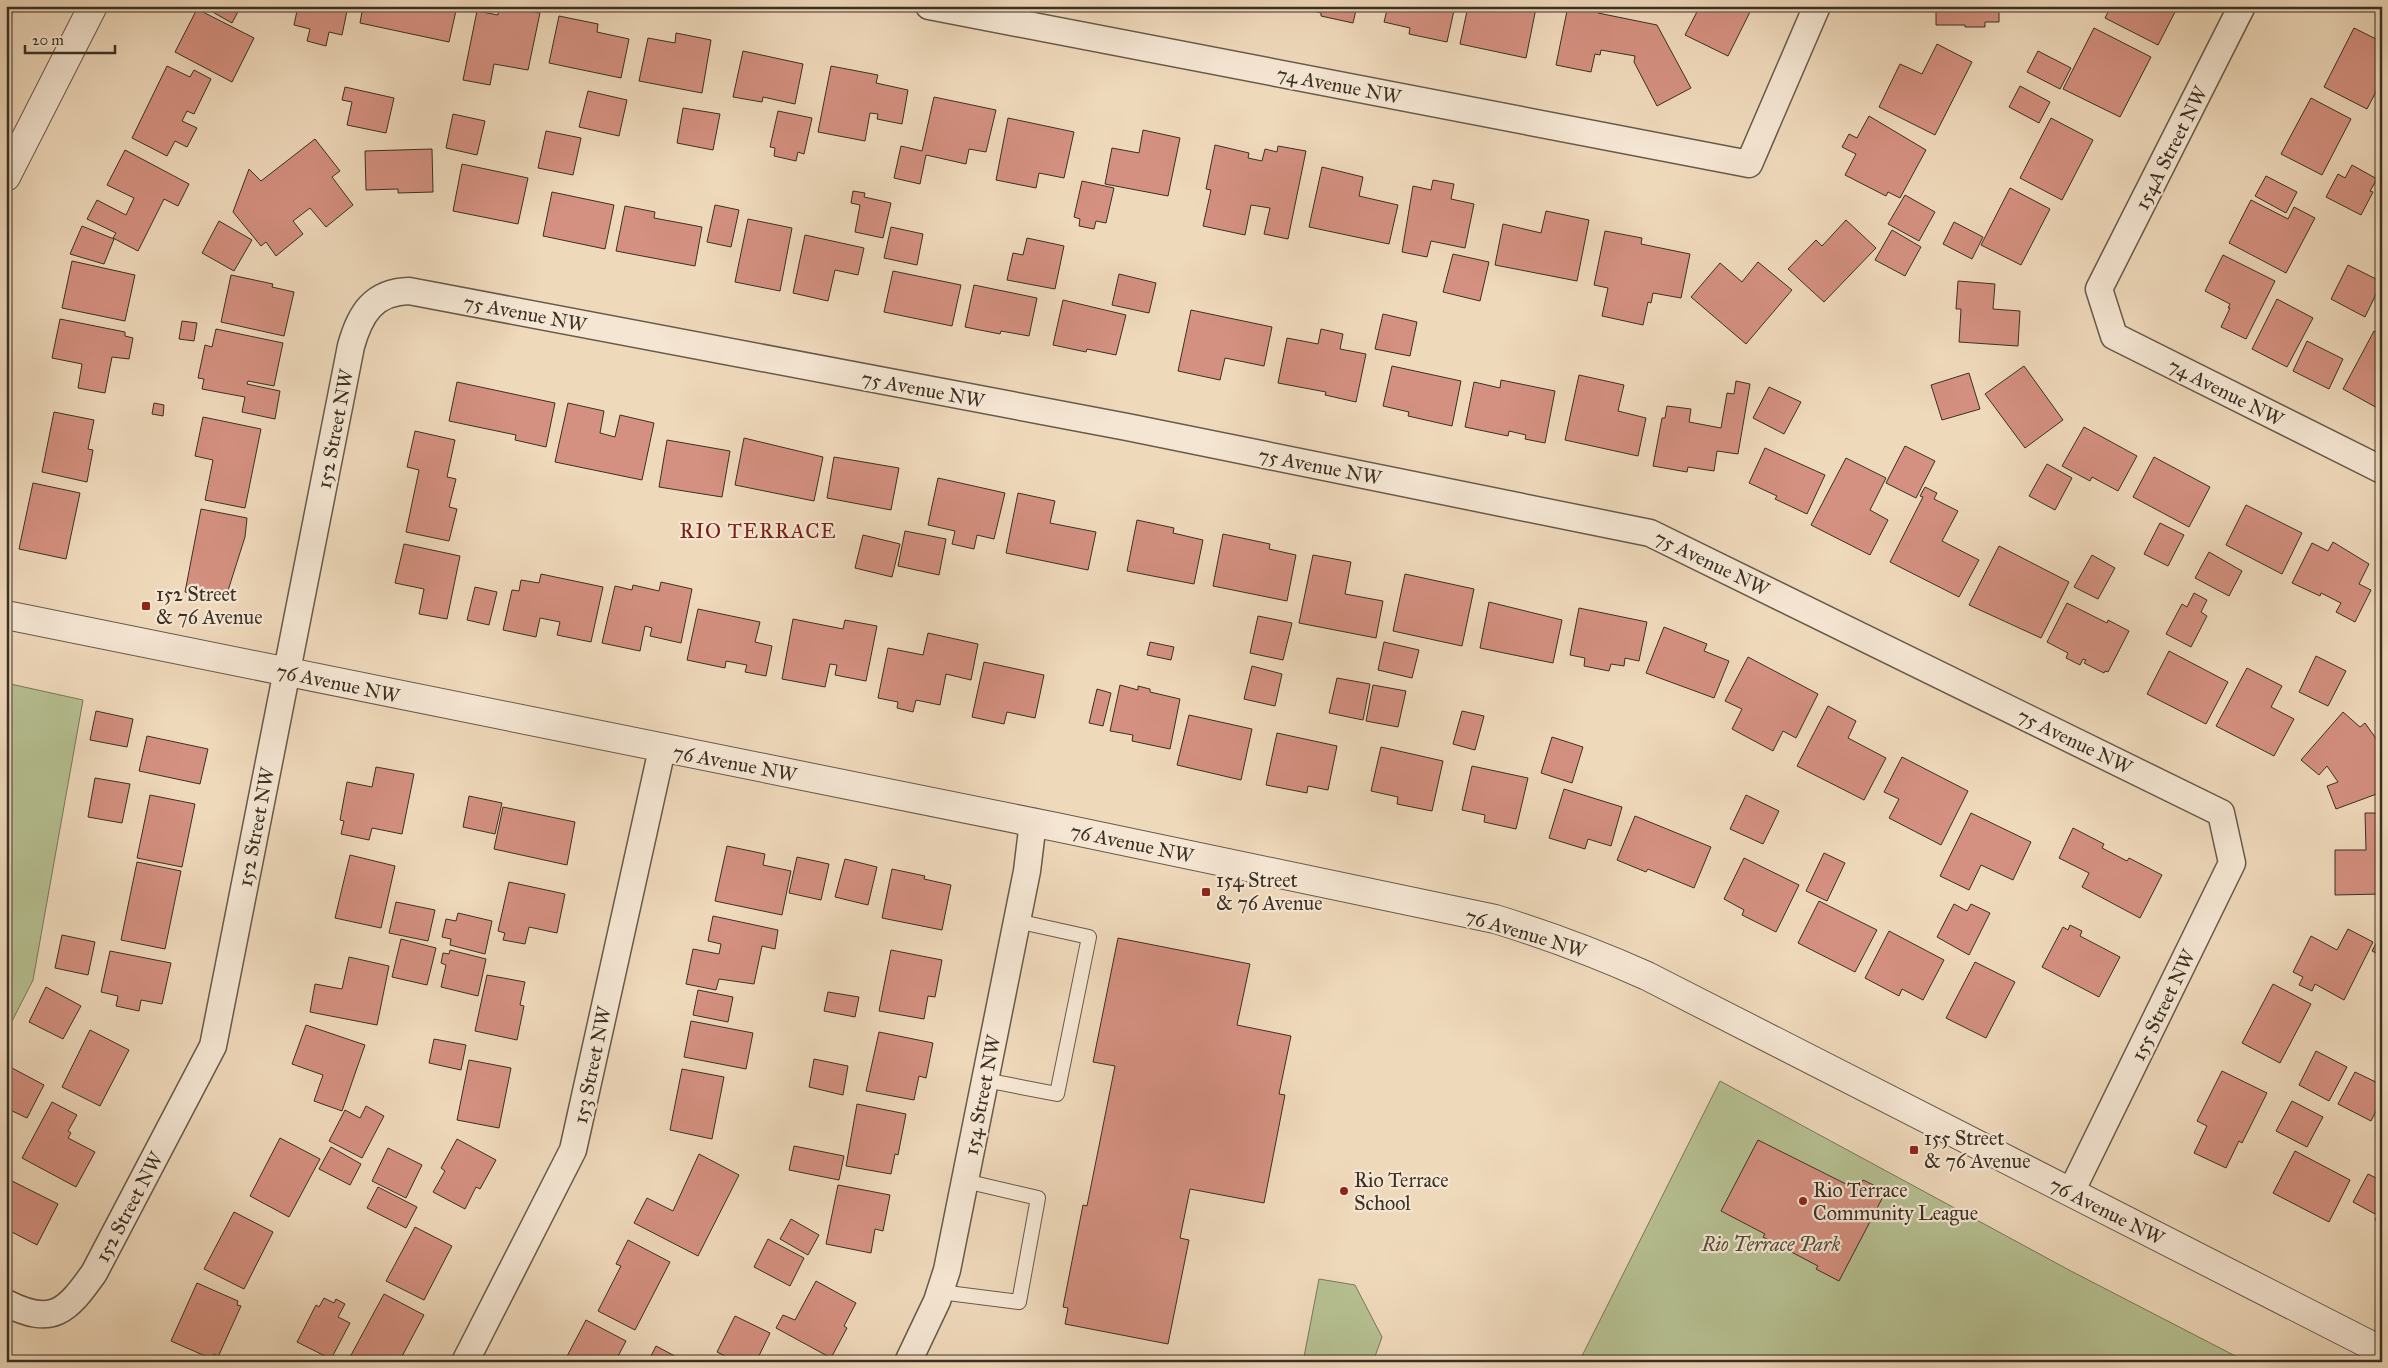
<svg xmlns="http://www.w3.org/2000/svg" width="2388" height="1368" font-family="'IM FELL Great Primer',serif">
  <rect width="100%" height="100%" fill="#efd9bb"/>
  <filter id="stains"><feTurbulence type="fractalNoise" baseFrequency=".004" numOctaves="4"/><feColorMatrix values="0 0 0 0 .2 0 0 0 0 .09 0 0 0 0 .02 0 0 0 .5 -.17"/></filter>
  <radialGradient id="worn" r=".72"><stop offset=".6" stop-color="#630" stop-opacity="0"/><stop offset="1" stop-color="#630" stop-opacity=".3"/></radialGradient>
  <path fill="#b6c092" stroke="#78785a" d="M6,683L83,700L33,980L6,1033Z
    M1720,1081L2069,1270L2247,1362H1579Z
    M1319,1279L1355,1285L1382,1337L1373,1362H1328L1304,1357Z"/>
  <path fill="#d49080" stroke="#3a3023" d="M6,6L15,8L6,25Z
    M202,6H241L232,23Z
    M298,6H348L342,35L329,32L326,46L307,41L310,29L294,25Z
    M363,6H457L449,42L360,23Z
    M499,6L540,13L528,70L494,64L490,85L463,80L477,11L498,15Z
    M1291,6H1357L1353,23L1321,16V13Z
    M1388,6H1455L1447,42L1409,34L1410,28L1384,22Z
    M1468,6L1536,8L1526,58L1460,44Z
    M1568,6H1590L1599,8L1598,13L1657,25L1691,88L1657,106L1634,62L1635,56L1601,50L1600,55L1595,54L1591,72L1556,65Z
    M1700,6H1753L1728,56L1685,35Z
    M1936,6H1999V22H1985V27H1965V25H1936Z
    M2111,6H2165L2175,12L2158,45L2105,18Z
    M2355,6H2382V8H2355Z
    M197,9L254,38L232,82L175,52Z
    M559,16L598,24L597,32L629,39L621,78L549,63Z
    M2094,28L2151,57L2120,117L2063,89Z
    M2354,28L2382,42V80L2367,109L2324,87Z
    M676,33L711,40L702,93L639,81L648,38L675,43Z
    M1937,44L1972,62L1935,135L1879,107L1900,64L1922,74Z
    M743,51L803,64L795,104L763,97L762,102L733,97Z
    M2038,51L2071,68L2060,89L2027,72Z
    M167,66L190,77L194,70L211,79L194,114L187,111L182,121L197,128L187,147L175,141L167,156L132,138Z
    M831,66L878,75L876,83L908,90L902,124L877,119L878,114L870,113L865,141L818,132Z
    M2020,86L2050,102L2039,123L2009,107Z
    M345,87L394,98L386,133L347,125L352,102L342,100Z
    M588,91L627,100L619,136L579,127Z
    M934,97L996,110L986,152L969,149L966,164L926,155L920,184L894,178L901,146L922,151Z
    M2311,98L2351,119L2322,175L2281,154Z
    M683,108L720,114L713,150L677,143Z
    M778,111L812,118L804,154L798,152L796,161L774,156L775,148L770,147Z
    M453,114L485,121L477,155L446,148Z
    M1869,116L1926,150L1900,198L1888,192L1886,196L1845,175L1856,154L1842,147L1849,134L1857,138Z
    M1008,118L1074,132L1064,178L1039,173L1036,188L996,180Z
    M2051,118L2093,140L2062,200L2020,178Z
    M1143,130L1180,138L1168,196L1105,184L1112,148L1139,153Z
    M546,131L581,138L573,175L538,168Z
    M315,139L340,171L332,177L353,205L326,227L310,208L293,221L303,234L276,256L266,242L261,246L233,212L249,169L261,181Z
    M1215,145L1249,153L1248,158L1262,161L1265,149L1277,152L1278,146L1306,151L1288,239L1264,234L1270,208L1251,205L1245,235L1203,226L1211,190L1206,189Z
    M432,149L433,192L398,193V189L366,190L365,151Z
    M125,150L189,184L178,206L164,199L138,251L113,238L116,233L87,219L97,200L126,215L134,198L107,185Z
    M462,164L528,178L518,224L453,211Z
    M2352,165L2377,179L2370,191L2373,192L2361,215L2326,197L2338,174L2345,178Z
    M1322,167L1363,177L1359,196L1398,205L1389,244L1309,227Z
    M2266,176L2297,192L2286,213L2255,196Z
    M1433,180L1454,184L1451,199L1474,204L1465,248L1431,241L1427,257L1402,252L1413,186L1431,190Z
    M1082,181L1114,188L1106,223L1096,221L1094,229L1079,226L1080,219L1074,217Z
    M2010,188L2050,209L2021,265L1981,245Z
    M853,191L865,193L864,197L891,203L883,238L855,232L860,205L851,203Z
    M552,192L614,205L605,249L543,236Z
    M1905,195L1935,212L1919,241L1888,224Z
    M2251,200L2288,219L2294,207L2315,218L2286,273L2229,243Z
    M715,205L739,210L731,247L707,242Z
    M625,206L655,212L654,218L702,227L695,266L616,251Z
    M1546,211L1589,220L1577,281L1495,265L1503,224L1541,233Z
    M748,219L792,228L780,291L735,282Z
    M1846,220L1876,248L1824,302L1788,269L1816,240L1822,246Z
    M219,221L252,240L234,271L202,253Z
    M1954,222L1983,237L1972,259L1943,244Z
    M82,226L114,239L104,264L70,254Z
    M891,227L923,234L917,265L884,258Z
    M1892,230L1921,247L1905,276L1875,260Z
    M1605,231L1642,238L1641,244L1690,254L1681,298L1653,293L1651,303L1648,302L1643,325L1602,316L1608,288L1594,285Z
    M805,235L864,248L858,275L835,270L828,301L793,293Z
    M1027,238L1064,246L1055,289L1007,280L1013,253L1023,255Z
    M1453,254L1489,262L1480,301L1443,292Z
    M2223,255L2275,281L2246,339L2221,327L2230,308H2228L2230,304L2205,291Z
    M72,261L135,275L125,321L62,308Z
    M1758,262L1792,290L1746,344L1691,297L1720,263L1742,282Z
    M2348,265L2382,282L2365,317L2331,299Z
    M893,271L961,285L952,326L884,312Z
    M1119,274L1156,283L1149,313L1112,305Z
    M231,275L273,284L272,287L294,292L284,336L221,322Z
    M1958,281L1995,284L1993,309L2020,311L2018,346L1959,342L1961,309H1956Z
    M974,285L1037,298L1029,336L1001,331L1000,334L965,327Z
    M2277,299L2313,318L2287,367L2252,349Z
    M1063,300L1126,315L1116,355L1087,349L1086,352L1053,345Z
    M1191,310L1272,327L1264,366L1225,358L1220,380L1178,371Z
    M1383,314L1417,322L1410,356L1375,349Z
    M60,319L125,332V336L133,338L129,359L112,357L105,393L78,388L82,364L52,358Z
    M182,321L197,323L194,341L179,339Z
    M216,329L283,343L274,386L248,381L247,384L280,391L275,419L242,412L245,397L202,389L204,379L198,378L205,345L212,347Z
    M1321,329L1343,334L1340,349L1366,354L1356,402L1325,395L1326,392L1278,383L1287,338L1318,344Z
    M2374,331L2382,335V403L2379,409L2343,389Z
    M2307,341L2343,359L2329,389L2293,371Z
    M1392,366L1461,381L1452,426L1408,416L1409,412L1383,406Z
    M2024,366L2063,420L2025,448L1985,394Z
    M1969,373L1980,409L1942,420L1931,385Z
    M1579,375L1624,385L1618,411L1646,418L1638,456L1565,440Z
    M1501,380L1555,391L1545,443L1525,439L1526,435L1509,431L1508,436L1465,427L1474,382L1500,388Z
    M1736,381L1750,384L1738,454L1717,451L1714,471L1688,467L1687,472L1653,466L1662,418H1665L1667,406L1691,409L1689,422L1721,428L1727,393L1734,394Z
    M457,382L555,403L546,447L515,440L516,435L449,421Z
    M1769,387L1801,402L1784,434L1753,418Z
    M154,403L164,405L163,416L152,414Z
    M568,403L604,411L600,433L615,437L620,415L654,423L642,480L555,462Z
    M54,412L94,420L88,449L93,450L87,482L42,472Z
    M203,417L261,429L245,508L205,500L213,460L195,456Z
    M2084,427L2137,456L2118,491L2092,477L2090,481L2062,466Z
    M415,431L455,440L447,477L456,479L449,507L457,509L449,541L406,532L419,470L407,467Z
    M744,438L823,457L814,501L735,485Z
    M667,440L730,451L722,497L659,487Z
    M1905,446L1935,461L1916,498L1886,483Z
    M1765,448L1825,475L1807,514L1775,499L1777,496L1749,483Z
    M834,457L899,468L891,510L827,498Z
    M2154,457L2210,487L2189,527L2133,497Z
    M1846,458L1886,478L1870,510L1888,520L1870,555L1811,525Z
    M2047,464L2072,478L2055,510L2029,496Z
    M938,478L1005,493L994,539L977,535L974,549L952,544L955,531L928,525Z
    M33,483L80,493L66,559L19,549Z
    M1925,487L1937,493L1934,499L1958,511L1942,541L1979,560L1959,597L1890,562L1923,497L1920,496Z
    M1018,493L1055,501L1050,523L1096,532L1088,570L1006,553Z
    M2246,505L2302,533L2282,574L2226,545Z
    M201,509L247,518L245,537L225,600L185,592Z
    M1137,520L1174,528L1173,533L1203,540L1194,584L1127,571Z
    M2160,523L2184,535L2168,566L2144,554Z
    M905,531L946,539L939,575L898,566Z
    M1223,534L1270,544L1269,549L1296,555L1287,601L1213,586Z
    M863,535L900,544L892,577L855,568Z
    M2333,542L2369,564L2359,584L2371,590L2355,622L2336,612L2341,603L2321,593L2320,596L2292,583L2312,543L2328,551Z
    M404,544L460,556L447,619L419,614L424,589L395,583Z
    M1999,546L2069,582L2041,638L1969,605Z
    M2209,552L2242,571L2229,596L2195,578Z
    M1313,555L1351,562L1345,594L1383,601L1376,638L1299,623Z
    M2092,555L2115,568L2098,599L2074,587Z
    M541,574L603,587L591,642L557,635L560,622L540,618L536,637L503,630L512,590L519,591L521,580L539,583Z
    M1405,574L1474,589L1462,646L1393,631Z
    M661,582L692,589L681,643L650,636L652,628L645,626L640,651L602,643L615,586L632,590L633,585L659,591Z
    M475,587L497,592L489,625L467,620Z
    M2194,593L2207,600L2201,612L2207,616L2191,647L2166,634L2182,604L2187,607Z
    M1489,602L1562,620L1553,663L1480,648Z
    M2067,603L2107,623L2108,620L2129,631L2108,672L2105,671L2104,673L2084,663L2086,660L2083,659L2080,665L2066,658L2068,653L2047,642Z
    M1579,608L1647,622L1639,661L1625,658L1624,666L1611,664L1609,671L1584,666L1585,658L1570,655Z
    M698,609L760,622L755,642L772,646L766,676L745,672L747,665L726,661L725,668L687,660Z
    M1258,616L1292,623L1283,660L1250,653Z
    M793,619L843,629L845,620L877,626L866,681L835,675L837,665L830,664L825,687L782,679Z
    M1664,627L1707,644L1704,651L1729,661L1714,698L1646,673Z
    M928,633L978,644L971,680L946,674L940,705L916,700L913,712L897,708L898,702L878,698L888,648L923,655Z
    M1150,642L1174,647L1171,660L1147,655Z
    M1384,642L1419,650L1412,678L1378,670Z
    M2169,651L2228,682L2206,724L2147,694Z
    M2316,656L2346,671L2328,706L2299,692Z
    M1748,657L1818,694L1796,738L1783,731L1773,751L1732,729L1742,709L1725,701Z
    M984,662L1044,675L1035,718L1007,712L1004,724L972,717Z
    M1252,666L1282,674L1275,706L1244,699Z
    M2247,668L2282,686L2271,707L2294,719L2274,756L2216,726Z
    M1337,678L1370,684L1363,720L1329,713Z
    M1120,685L1138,690V686L1150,689V692L1180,699L1170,749L1132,741L1133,735L1110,731Z
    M1373,685L1406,691L1398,727L1366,721Z
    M1097,689L1111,693L1103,726L1089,723Z
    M1828,706L1856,721L1848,738L1886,758L1864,800L1797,766Z
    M96,711L133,719L127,747L90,740Z
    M1462,711L1484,716L1475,750L1453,744Z
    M2343,712L2360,727L2365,723L2382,747V792L2336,809L2327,786L2338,782L2327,766L2319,775L2301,760Z
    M1189,715L1252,729L1241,780L1177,765Z
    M1277,733L1337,746L1328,790L1308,786L1307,793L1266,785Z
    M147,736L208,749L200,784L139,771Z
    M1552,737L1583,747L1572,783L1541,773Z
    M1381,747L1443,761L1432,811L1397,804L1398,797L1371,791Z
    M1902,757L1968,791L1941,845L1889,818L1899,799L1884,792Z
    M1472,766L1528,778L1516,829L1484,822L1485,815L1462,810Z
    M376,767L414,774L402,834L372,828L369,840L341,834L344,821L340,820L347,782L372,787Z
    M95,778L130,784L122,823L88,817Z
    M1564,789L1622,807L1611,846L1588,839L1585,849L1549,838Z
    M150,795L195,804L182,867L137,858Z
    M1746,795L1779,811L1763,844L1730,829Z
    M469,796L502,803L495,834L463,827Z
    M503,807L575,822L567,865L494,849Z
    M1971,813L2031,842L2013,880L1981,865L1969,890L1940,876Z
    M2365,813H2382V894L2335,895V850H2366Z
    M1635,816L1711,847L1694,888L1648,869L1646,872L1617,860Z
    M2073,828L2104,844L2102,848L2127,861L2129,858L2162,875L2140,918L2082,887L2089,873L2059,858Z
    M727,846L765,854L763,865L791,871L782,915L715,901Z
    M1824,853L1845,863L1827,901L1806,891Z
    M350,855L395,866L381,928L335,918Z
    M797,857L829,864L821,900L789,893Z
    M1744,858L1799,885L1776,932L1742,915L1744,910L1724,899Z
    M845,859L877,867L868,905L835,897Z
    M137,862L181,871L165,949L121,940Z
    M892,869L925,876L924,879L951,885L942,930L882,918Z
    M509,882L565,894L557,933L529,927L525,944L503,940L505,933L498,931Z
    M1819,901L1877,930L1855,972L1798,943Z
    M396,902L435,910L428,941L389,933Z
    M1954,904L1967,911L1971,904L1990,913L1969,955L1937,937Z
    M458,913L492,921L485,954L450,945L451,939L442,937L446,919L456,921Z
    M713,916L778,930L775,949L762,946L754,984L719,979L716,990L686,984L693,949L719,954L721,944L708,941Z
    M2070,925L2082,931L2080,936L2120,957L2099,997L2042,967L2063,927L2068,930Z
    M2348,929L2373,942L2344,1000L2315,984L2312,991L2299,985L2303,977L2293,972L2311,936L2337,950Z
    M1889,931L1944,960L1923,1000L1902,989L1899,996L1865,978Z
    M2382,932V956L2372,951Z
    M62,935L95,942L88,975L55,968Z
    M1118,938L1250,964L1237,1025L1291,1036L1279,1094L1285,1095L1264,1203L1190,1189L1180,1238L1189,1240L1168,1344L1065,1324L1068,1308L1063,1307L1083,1205L1087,1206L1115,1066L1093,1062Z
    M401,939L436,948L427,985L392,977Z
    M450,950L486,959L478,996L441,987L446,965L441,963L443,953L449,954Z
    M891,950L942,960L935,997L928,996L924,1019L879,1011Z
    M110,951L171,963L162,1004L141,1000L139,1011L116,1006L118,996L101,992Z
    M349,957L389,966L377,1025L310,1012L315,984L342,989Z
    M1975,962L2015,982L1986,1038L1946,1018Z
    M487,975L525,982L520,1005L524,1006L517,1040L475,1031Z
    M2273,984L2311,1004L2280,1063L2242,1043Z
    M46,987L81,1006L63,1039L29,1022Z
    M698,990L733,997L728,1022L693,1015Z
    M828,992L859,997L855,1017L824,1011Z
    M691,1021L753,1033L746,1069L684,1057Z
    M306,1025L365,1045L342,1111L314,1101L323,1075L292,1064Z
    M90,1030L129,1050L100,1106L62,1087Z
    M879,1032L933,1043L926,1078L919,1076L914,1100L866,1091Z
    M434,1039L466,1045L461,1070L429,1063Z
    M2316,1051L2347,1067L2329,1101L2299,1085Z
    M814,1059L848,1066L843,1095L809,1087Z
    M469,1060L511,1068L499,1128L457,1120Z
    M12,1068L44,1085L27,1118L6,1108V1079Z
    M682,1069L724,1077L712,1139L670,1130Z
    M2222,1071L2267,1093L2242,1143L2239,1141L2226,1168L2194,1153L2207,1126L2197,1121Z
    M2355,1072L2382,1085V1099L2371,1121L2338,1104Z
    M2292,1101L2323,1117L2307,1147L2276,1131Z
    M52,1102L77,1115L68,1131L71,1133L68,1138L95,1152L76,1187L22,1158Z
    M857,1104L906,1114L898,1155L895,1154L891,1174L846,1166Z
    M366,1106L384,1116L362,1158L329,1141L345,1110L360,1118Z
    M280,1138L320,1159L289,1217L250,1196Z
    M457,1139L496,1160L480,1189L476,1187L465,1209L433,1192L445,1171L441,1168Z
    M1758,1140L1858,1190L1863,1180L1886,1191L1839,1281L1816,1269L1818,1266L1763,1237L1765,1234L1721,1211Z
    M794,1146L844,1156L839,1180L789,1170Z
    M331,1147L361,1164L350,1185L319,1169Z
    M388,1148L422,1165L406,1198L372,1181Z
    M2295,1151L2350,1180L2329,1222L2273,1193Z
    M699,1154L739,1175L698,1256L634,1223L647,1198L673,1211Z
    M2368,1174L2380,1180L2382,1177V1224L2375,1220L2377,1215L2353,1202Z
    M6,1178L58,1204L37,1245L6,1229Z
    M838,1185L890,1195L883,1231L875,1229L871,1253L826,1244Z
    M378,1187L417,1207L406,1228L367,1208Z
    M234,1212L273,1232L244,1289L204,1269Z
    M791,1219L819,1235L808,1255L780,1239Z
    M415,1227L452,1246L424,1300L386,1281Z
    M768,1239L804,1258L790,1286L754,1267Z
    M628,1240L670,1262L635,1330L598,1311L621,1266L616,1264Z
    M816,1281L856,1303L844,1326L847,1328L831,1358L776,1328L783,1315L795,1320Z
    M197,1283L238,1301L237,1305L241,1306L218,1357L214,1354L212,1359L171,1341Z
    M384,1294L424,1315L399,1362H359L350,1357Z
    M324,1298L334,1303L336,1299L345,1304L338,1317L350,1323L331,1359L297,1342L316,1305L319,1307Z
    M735,1316L770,1333L756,1362H737L717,1352Z
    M586,1320L626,1341L615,1362H564Z
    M656,1346L686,1362H648Z
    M216,1356L228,1362H213Z"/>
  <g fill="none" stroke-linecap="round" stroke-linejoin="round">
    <g stroke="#675a49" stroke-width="16">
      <path id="service" d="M985,1080L1057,1094L1089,937L1017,921
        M940,1292L1019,1302L1038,1198L965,1181"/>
    </g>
    <g stroke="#675a49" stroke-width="29">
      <path id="minor" d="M929,6L1749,164L1817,6
        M2242,6L2099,289L2114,336L2382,470
        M6,1303C53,1327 67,1311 94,1273L213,1046L351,346C360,314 373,292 409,291L1127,427L1650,533L2221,813L2232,863L2071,1192
        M465,1362L573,1150L662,749
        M908,1362L937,1301L947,1270L1027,871L1033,822"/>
    </g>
    <g stroke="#675a49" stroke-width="30">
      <path id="tertiary" d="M6,177L93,6
        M6,615L1056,827L1495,919C1547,935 1598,954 1647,976L2382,1351"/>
    </g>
    <use href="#service" stroke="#f5e6d3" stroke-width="14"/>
    <use href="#minor" stroke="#f5e6d3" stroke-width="26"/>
    <use href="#tertiary" stroke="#f5e6d3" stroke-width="28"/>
  </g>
  <g fill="#8f2418" stroke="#f5e6d3" stroke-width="2">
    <rect x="141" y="601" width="10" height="10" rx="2.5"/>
    <rect x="1201" y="887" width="10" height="10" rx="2.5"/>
    <rect x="1909" y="1145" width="10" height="10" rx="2.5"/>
    <circle cx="1344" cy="1191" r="5"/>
    <circle cx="1803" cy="1201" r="5"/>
  </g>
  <g text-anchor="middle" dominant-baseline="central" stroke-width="4.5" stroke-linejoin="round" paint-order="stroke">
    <g font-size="20" fill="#3a3023" stroke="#f5e6d3">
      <text transform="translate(1339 85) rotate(11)">74 Avenue NW</text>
      <text transform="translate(2171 148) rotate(-63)">154A Street NW</text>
      <text transform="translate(525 313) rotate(11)">75 Avenue NW</text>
      <text transform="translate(923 389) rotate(11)">75 Avenue NW</text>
      <text transform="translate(2226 392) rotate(27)">74 Avenue NW</text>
      <text transform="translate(335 429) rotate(-79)">152 Street NW</text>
      <text transform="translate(1320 466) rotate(11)">75 Avenue NW</text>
      <text transform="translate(1712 563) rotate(26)">75 Avenue NW</text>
      <text transform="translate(338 683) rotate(12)">76 Avenue NW</text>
      <text transform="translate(2075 741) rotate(26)">75 Avenue NW</text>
      <text transform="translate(735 763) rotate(11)">76 Avenue NW</text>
      <text transform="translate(256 827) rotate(-79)">152 Street NW</text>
      <text transform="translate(1132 843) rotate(12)">76 Avenue NW</text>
      <text transform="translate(1526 933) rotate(17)">76 Avenue NW</text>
      <text transform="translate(2163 1005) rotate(-64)">155 Street NW</text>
      <text transform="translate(592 1065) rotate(-78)">153 Street NW</text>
      <text transform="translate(982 1095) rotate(-79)">154 Street NW</text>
      <text transform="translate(129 1207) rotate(-62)">152 Street NW</text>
      <text transform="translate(2107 1211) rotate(27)">76 Avenue NW</text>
    </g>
    <g font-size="20" fill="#3a3023" stroke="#f5e6d3" text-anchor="start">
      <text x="156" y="594">152 Street<tspan x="156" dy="23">&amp; 76 Avenue</tspan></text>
      <text x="1216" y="880">154 Street<tspan x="1216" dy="23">&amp; 76 Avenue</tspan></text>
      <text x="1924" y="1138">155 Street<tspan x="1924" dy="23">&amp; 76 Avenue</tspan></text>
      <text x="1354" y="1180">Rio Terrace<tspan x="1354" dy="23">School</tspan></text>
      <text x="1813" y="1190">Rio Terrace<tspan x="1813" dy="23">Community League</tspan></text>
    </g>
    <g font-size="20" font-style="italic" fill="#534d39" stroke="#f5e6d3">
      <text x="1771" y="1244">Rio Terrace Park</text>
    </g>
    <g font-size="21" letter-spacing="1" fill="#7a1f14" stroke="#f5e6d3">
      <text x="758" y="531">RIO TERRACE</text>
    </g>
  </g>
  <rect width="2388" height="1368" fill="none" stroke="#efd9bb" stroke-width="25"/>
  <rect x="8" y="8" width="2373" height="1353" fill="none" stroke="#3a3023" stroke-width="2.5"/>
  <rect x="12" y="12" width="2363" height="1343" fill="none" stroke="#3a3023"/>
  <path d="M25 45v8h90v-8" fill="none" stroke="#3a3023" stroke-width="2.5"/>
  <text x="32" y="45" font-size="15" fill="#3a3023" stroke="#f5e6d3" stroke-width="4" paint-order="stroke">20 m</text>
  <rect width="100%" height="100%" filter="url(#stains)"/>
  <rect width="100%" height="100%" fill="url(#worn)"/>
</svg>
